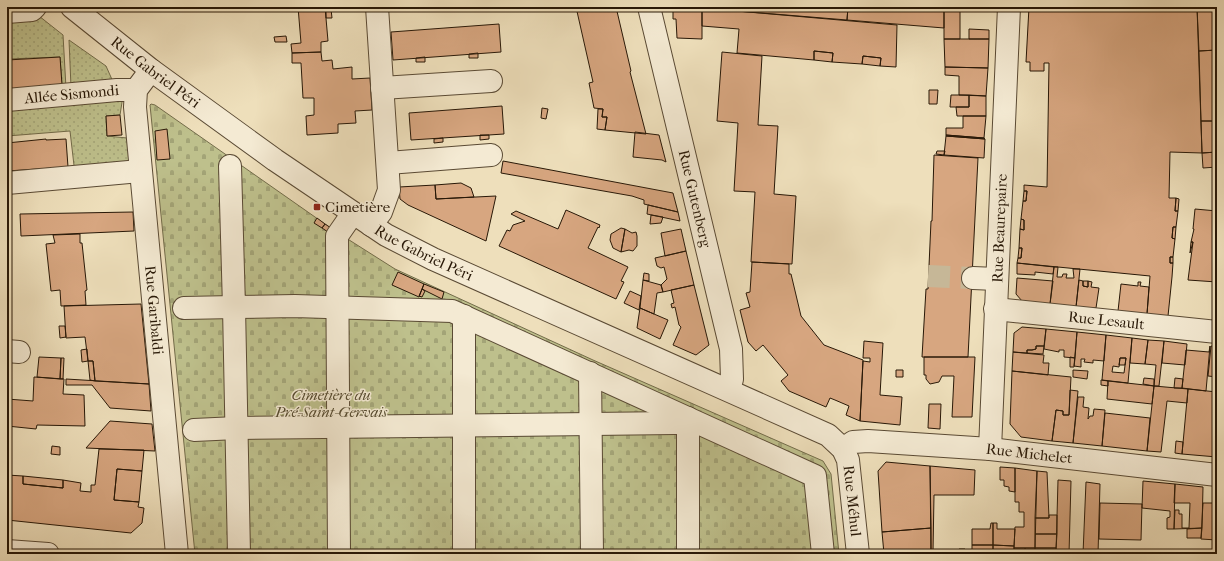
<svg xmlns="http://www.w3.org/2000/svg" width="1224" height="561" font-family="'IM FELL French Canon',serif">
  <defs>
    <pattern id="cemetery-stones" width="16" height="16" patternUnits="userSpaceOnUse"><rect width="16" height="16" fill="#bec08c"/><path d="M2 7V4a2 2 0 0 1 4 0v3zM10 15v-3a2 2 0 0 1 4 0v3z" fill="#a3a477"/></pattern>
    <pattern id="park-dots" width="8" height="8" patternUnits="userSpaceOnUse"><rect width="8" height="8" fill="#bec08c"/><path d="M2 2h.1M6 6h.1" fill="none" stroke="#a3a477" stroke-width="1.8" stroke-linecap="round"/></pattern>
  </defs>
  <rect width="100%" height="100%" fill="#eedfbb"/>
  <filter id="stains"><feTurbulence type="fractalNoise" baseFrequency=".005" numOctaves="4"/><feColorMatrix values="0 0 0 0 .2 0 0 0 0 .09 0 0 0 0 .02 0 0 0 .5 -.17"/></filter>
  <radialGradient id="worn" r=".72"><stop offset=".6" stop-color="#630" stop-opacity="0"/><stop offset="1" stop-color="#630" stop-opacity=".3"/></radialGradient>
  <path fill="url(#cemetery-stones)" stroke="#736c4a" d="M151,104L155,105L335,231L395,269L593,360L823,461L831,474L839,554H195L150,105Z"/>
  <path fill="url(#park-dots)" stroke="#736c4a" d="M39,16L63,35L66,88L62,85L60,57L7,59V19Z
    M69,40L106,66L114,84L71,87Z
    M123,96L120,115L106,116L107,136L127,138L131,172L75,174L70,131L7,136V106Z"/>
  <path fill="#d7a680" stroke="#281807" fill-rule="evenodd" d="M298,7H325L328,41L321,42V52L292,53L291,44L301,43Z
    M576,7H616L631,71L630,72L646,134L605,130L607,117H602L603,109L594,108L589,83L593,82Z
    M673,7L702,8V39L677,38L676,19H673Z
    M688,7H848L847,20Z
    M848,7H944V28L847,20Z
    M944,7H990L960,9Z
    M1029,7H1197L1202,153L1170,152L1169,198H1176L1175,211H1178L1176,227H1173L1172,238L1175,239L1173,257H1170V263H1173L1172,277L1168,316L1147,314L1150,276L1017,263L1018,258H1021L1022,248H1019L1020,229L1024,230V220L1021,219L1023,201H1026L1027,191H1024V185L1047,187L1049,63H1044V71H1030V62H1026Z
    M1197,7H1217V50L1199,51Z
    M702,8L897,25L896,67L880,66L881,58L863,56L862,64L832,62L833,53L814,51V60L737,53L739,29L702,26Z
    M944,8L960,9V39H944Z
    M326,9H331L332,18H326Z
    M499,24L501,52L393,60L391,32Z
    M969,29L989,30V39H969Z
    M286,36L287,42H275L274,37Z
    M944,39H989L988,68L945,67Z
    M1217,50V121H1201L1199,51Z
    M814,51L833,53L832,62L814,60Z
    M321,52L322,61L332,60L333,69L352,67V79L370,78L372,110L355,111L356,123L338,124V133L307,135L306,116L314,115V98H303L301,63H292V53Z
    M722,52L762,56L758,125L778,126L774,194L796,196L792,264L751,262L755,192L734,191L738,123L717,121Z
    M478,53V58H469V54Z
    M863,56L881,58L880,66L862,64Z
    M60,57L62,85L7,89V60Z
    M425,57V62H416V58Z
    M945,67L988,68L986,96L959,95V76L945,75Z
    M929,90H938L937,104H929Z
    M951,95H969V107H950Z
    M969,95L986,96V116H957L956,107H969Z
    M502,106L504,134L411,140L409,113Z
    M542,108L548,109L546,119L541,118Z
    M598,109H603L602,117H607L605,130L597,129Z
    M120,115L122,135L107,136L106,116Z
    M963,116H986L984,138L946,135V128H963Z
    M1201,121H1217V152L1202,153Z
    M167,129L170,159L157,160L155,131Z
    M635,132L659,135L666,162L662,160L633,157Z
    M480,135H489V139L480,140Z
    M946,135L984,138L985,139L946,136Z
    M946,136L985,139L984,158L944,155Z
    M443,138V142L434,143V139Z
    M46,139V140L66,139L68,167L7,171V143Z
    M937,151H945L944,155L936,154Z
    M1217,152V167L1203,168L1202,153Z
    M934,155L978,158L968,357H922L926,289H928L931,221H932Z
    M503,161L673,193L678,212L644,204V200L632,196L501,173Z
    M461,183L471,188L474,197L436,199L435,185Z
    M435,185L436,199L496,196L486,241L408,205L400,199L399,187Z
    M1024,191H1027L1026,201H1023Z
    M1176,198L1179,199L1178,211H1175Z
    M648,205L678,212L680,221L647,214Z
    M1195,209L1217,211V282L1188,280L1193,242H1191L1194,229H1193Z
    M566,210L600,225L599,228L598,227L588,248L628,267L621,281L624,282L616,299L499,246L507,230L510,231L513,225L525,221L511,214L516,211L558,229Z
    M133,212L134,231L21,236L20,214Z
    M651,215L663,217L661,223L650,224Z
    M317,218L325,224L322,228L314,223Z
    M1021,219L1024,220V230L1020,229Z
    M325,224L331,228L328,232L322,228Z
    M1173,227H1176L1175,239L1172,238Z
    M621,228L625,229L621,252L613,248L610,240L611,234Z
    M625,229L632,233L636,232L637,236V246L633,251L629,250L621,252Z
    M681,229L686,251L665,256L661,233Z
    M80,234V243H82L87,290L85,291L86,305L61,306L60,290L51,291L46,244L55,243L53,235Z
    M1191,242H1193L1190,253Z
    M1019,248H1022L1021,258H1018Z
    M686,251L694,285L663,292L661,285L667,279L664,267L661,268L657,266L655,258Z
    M1170,257H1173V263H1170Z
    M752,262L789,264V274H791L801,316L824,345L863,360L860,421L846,415L849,406L835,400L830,398L826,407L789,391L781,381L788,375L763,345L756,351L748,342L740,310L750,307L746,293L750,292Z
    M1017,263L1054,267L1053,274L1035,272V275L1017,274Z
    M1054,267H1058L1057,277H1062L1063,274H1067L1066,278H1074L1073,269H1080L1076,307L1050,304Z
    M398,272L424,284L419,297L392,285Z
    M644,273L649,274V281L643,280Z
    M1017,278L1053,281L1050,304L1022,301L1016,294Z
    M643,280L661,285L663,292L657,293L654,314L640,308Z
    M1079,280L1083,281V286L1088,287V281L1092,282L1091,287L1099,288L1096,308L1076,307Z
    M1083,281H1088V287L1083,286Z
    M1138,282H1141L1140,286L1149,287L1147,314L1118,311L1121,284L1138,286Z
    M424,284L444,292L442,299L422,289Z
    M694,285L709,345L696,355L673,345L681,327L679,325L675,307L672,308L671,304L674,303L671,290Z
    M422,289L425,291L422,297L419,296Z
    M630,291L641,296L639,310L624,303Z
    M141,304L149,384L95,381L93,361H88L85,337L66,338L64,306Z
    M640,308L668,320L660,339L637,328Z
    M59,326H65L66,337L60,338Z
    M1022,327L1046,329L1044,346H1036V349L1032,350H1027V353L1013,352L1014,333Z
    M1046,329L1077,332L1075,358L1064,357V350H1059V352L1044,349Z
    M1077,332L1106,335L1104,361L1093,360V363L1084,362L1085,359H1081V367L1074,366Z
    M1106,335L1132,338L1128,383L1102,380ZM1120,358H1126L1124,373L1112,372L1113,366L1119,367Z
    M1132,338L1148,340L1145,364L1130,363Z
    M1148,340L1164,341L1159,386H1154L1156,365L1145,364Z
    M864,341L883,343L880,395L902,397L900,425L860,421L863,361L870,362V358H863Z
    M1164,341L1187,344L1185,365L1162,363Z
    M1036,346H1044L1043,354L1027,353V350H1032L1036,349Z
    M1210,346L1206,391L1182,388L1186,350L1209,352Z
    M1211,346L1217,347V377L1208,376Z
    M87,349L88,361L82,362L81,350Z
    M1013,352L1044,355L1043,363H1049L1048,375L1012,371Z
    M39,357L61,358L60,379L37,377Z
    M924,357H975L972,417H952L954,376H942L939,382L930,384L926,379V375H924Z
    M1070,357L1075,358L1074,367H1070Z
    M61,358H64L63,379H60Z
    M1120,358H1126L1125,365H1119Z
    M88,361H93L95,381L90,380Z
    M896,370H903V377H896Z
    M1073,370L1088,371L1087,379L1073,377Z
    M1012,371L1071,377L1069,415H1063V411L1056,410L1052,441L1021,437L1010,424Z
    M34,377L64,379L63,394L84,395L85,426L37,425L36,429L7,426V399L33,401Z
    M1144,378L1154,379V386L1143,384Z
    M1175,378L1183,379L1182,388H1174Z
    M66,379L149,384L151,411L110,408L92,385H66Z
    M1101,380L1108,381V386L1101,385Z
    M1108,381L1154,386L1152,404L1107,399Z
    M1154,386L1188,389L1187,403L1167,401L1161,452L1147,451Z
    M1188,389L1217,392V457L1182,454Z
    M1070,390L1078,391L1073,443L1052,441L1056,410L1063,411V415H1069Z
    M1078,397H1084L1083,407L1089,408L1088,419L1090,416H1093L1094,409L1105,410L1102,446L1073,443Z
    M929,404H941L940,429L928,428Z
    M1105,413L1150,418L1147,451L1102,446Z
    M110,421L152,424L155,451L86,448Z
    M1176,441L1183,442L1182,454L1175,453Z
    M52,446L60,447V455L51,454Z
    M99,449L144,450L142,471L117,469L114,500L139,502L138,507L144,508L142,523L131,533L7,520V475L23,476V484L63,488V480L81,483L80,491L91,492V485H95Z
    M886,462L930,466L931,528L882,532L878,471Z
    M930,466L975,470L974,495H934L933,552H931Z
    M1000,467L1015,468V492L1009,491V487L1004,486V480H1000Z
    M1015,468L1037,471L1035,548H1014L1015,527H1024V512H1019V502H1015Z
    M117,469L142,471L139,502L114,500Z
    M1037,471L1047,472L1049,518H1035Z
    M23,476L63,480V488L23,484Z
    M1058,480L1071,481L1069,554H1056Z
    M1143,481L1175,484L1174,529H1167V518L1170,517V511L1142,508Z
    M1086,482L1100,484L1098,554H1083Z
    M1175,484L1203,487L1202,528L1174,529L1175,510H1179V514H1182V528H1189L1190,503H1174Z
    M1100,503L1142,504L1141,540L1099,539Z
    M1203,503H1217V540L1201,539Z
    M1049,515H1057V534H1035V518H1049Z
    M991,523H993V545H972V529H990Z
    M993,523H997V529H1015L1014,546L993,545Z
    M931,528V554H884L882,532Z
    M1202,528L1201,538H1187V529Z
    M1035,534H1057L1056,548H1035Z
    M972,545H993V554H972Z
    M993,545L1014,546V554H993Z
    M1014,548H1025L1026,554H1014Z
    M1025,548H1035V554H1026Z
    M1035,548H1056V554H1035Z
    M959,549H965V552H959Z
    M931,552H972V554H931Z"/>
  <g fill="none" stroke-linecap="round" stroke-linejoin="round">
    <path stroke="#c6b797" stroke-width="22" stroke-dasharray="22 11" stroke-linecap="butt" d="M928,276L973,278"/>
    <g stroke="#5a4a34" stroke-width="24">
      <g id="minor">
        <path id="s1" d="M72,7L151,70L275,160L386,235L433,259L828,435L843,449L848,460L858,554"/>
        <path id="s2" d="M649,7L731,349L732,379L729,390"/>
        <path d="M7,12L32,10L35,7"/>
        <path id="s3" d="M151,70L136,90L135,107L177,554"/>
        <path d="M382,88L491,81"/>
        <path id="s4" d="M7,100L117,90H136"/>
        <path d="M388,163L491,155"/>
        <path d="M230,166L234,307L295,306L452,311L815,476L823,554"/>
        <path d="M7,183L140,171"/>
        <path d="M371,225L381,212L389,190L377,7"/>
        <path d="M973,278L996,279"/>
        <path d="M184,308L234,307L239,554"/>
        <path id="s5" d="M995,309L1217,332"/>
        <path d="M7,351L19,352"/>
        <path d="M590,373L592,554"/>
        <path d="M194,430L237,428L675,423L688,418V554"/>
        <path id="s6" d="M843,449L853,442L868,441L990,449L1217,475"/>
        <path id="s7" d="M990,449L1009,7"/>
        <path d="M7,551L48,554"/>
        <path d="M339,554L337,236L353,213"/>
        <path d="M464,554V316"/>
      </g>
    </g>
    <use href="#minor" stroke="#f4ead3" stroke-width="22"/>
  </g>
  <rect fill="#8f2418" stroke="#f4ead3" stroke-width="1.5" x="313" y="203" width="8" height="8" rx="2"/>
  <g text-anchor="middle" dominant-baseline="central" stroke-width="3" stroke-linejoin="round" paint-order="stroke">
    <g font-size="15" fill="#281807" stroke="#f4ead3">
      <text stroke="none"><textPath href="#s1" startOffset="106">Rue Gabriel Péri</textPath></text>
      <text stroke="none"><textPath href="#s4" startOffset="65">Allée Sismondi</textPath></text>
      <text stroke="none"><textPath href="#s2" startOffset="197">Rue Gutenberg</textPath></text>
      <text stroke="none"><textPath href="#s7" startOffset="221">Rue Beaurepaire</textPath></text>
      <text stroke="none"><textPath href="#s1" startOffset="430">Rue Gabriel Péri</textPath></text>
      <text stroke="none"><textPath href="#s3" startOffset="246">Rue Garibaldi</textPath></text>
      <text stroke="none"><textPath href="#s5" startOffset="112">Rue Lesault</textPath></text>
      <text stroke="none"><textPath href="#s6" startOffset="189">Rue Michelet</textPath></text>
      <text stroke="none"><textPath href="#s1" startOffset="947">Rue Méhul</textPath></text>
    </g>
    <g font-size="15" fill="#281807" stroke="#f4ead3" text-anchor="start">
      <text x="325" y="207">Cimetière</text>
    </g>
    <g font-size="15" font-style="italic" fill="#554a2f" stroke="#f4ead3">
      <text x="331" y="395">Cimetière du<tspan x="331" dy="17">Pré-Saint-Gervais</tspan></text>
    </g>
  </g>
  <rect width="1224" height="561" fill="none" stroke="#eedfbb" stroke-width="24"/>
  <rect x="8" y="8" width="1208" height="545" fill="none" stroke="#281807" stroke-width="2"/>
  <rect x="12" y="12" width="1200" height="537" fill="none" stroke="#281807"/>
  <rect width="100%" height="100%" filter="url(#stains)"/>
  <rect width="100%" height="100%" fill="url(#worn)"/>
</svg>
